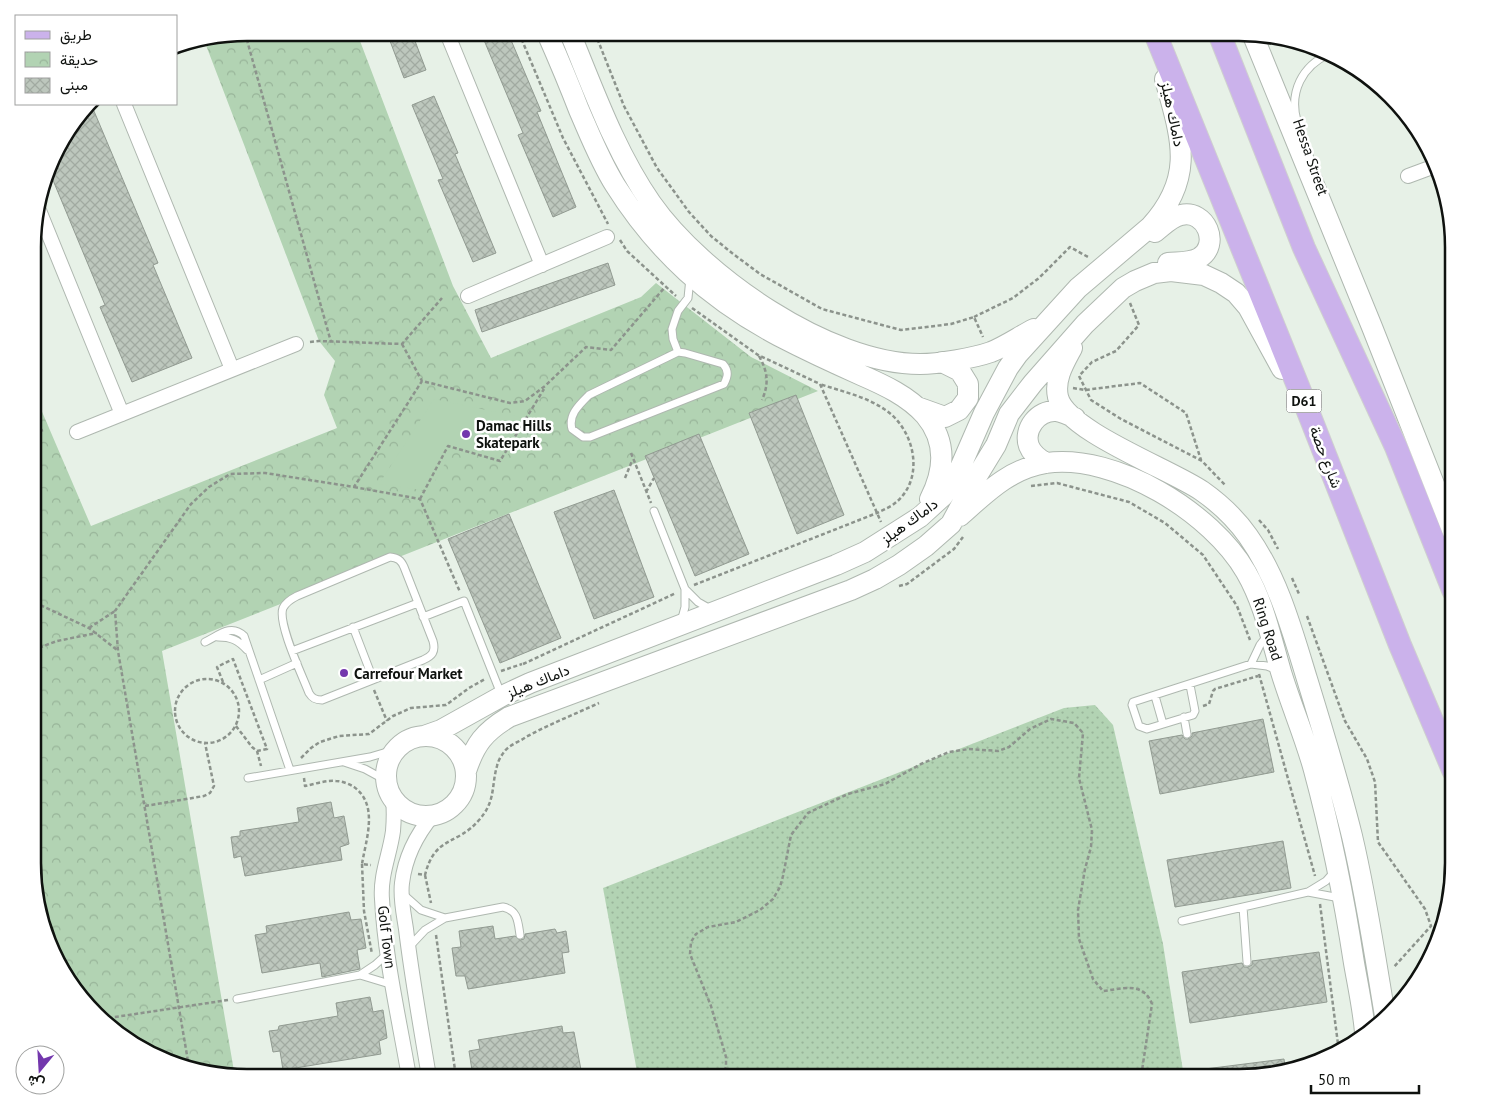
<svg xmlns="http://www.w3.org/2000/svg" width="1486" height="1110" font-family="'PT Sans',Vazirmatn,sans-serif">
  <defs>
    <pattern id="grass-dots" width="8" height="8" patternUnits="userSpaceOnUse" patternTransform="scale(1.25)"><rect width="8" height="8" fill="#b2d3b3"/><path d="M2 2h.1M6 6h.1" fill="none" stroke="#98b499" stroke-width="1.8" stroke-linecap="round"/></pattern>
    <pattern id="park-crowns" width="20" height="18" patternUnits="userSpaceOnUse" patternTransform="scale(1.25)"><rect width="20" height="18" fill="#b2d3b3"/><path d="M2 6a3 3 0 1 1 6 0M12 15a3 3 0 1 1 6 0" fill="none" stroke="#98b499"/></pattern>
    <pattern id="building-cross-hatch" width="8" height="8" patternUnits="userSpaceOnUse" patternTransform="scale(1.25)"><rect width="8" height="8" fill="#bdc7bd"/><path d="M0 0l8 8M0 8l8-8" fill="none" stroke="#a1aaa1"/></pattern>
  </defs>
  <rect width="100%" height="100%" fill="#e7f1e7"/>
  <path fill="url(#grass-dots)" d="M1095,705L1113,725L1163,944L1184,1077H638L603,888L1064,708Z"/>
  <path fill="url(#park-crowns)" d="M247,33H357L453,286L491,358L641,297L656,283L751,357L818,391L162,651L235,1077H233L165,1061L106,1025L55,958L33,878L34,393L91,526L337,428L324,395L335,361L319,341L204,40Z"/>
  <path fill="#b2d3b3" d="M434,399L529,419L504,461L454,448L429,491L379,484Z"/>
  <path fill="url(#building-cross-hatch)" stroke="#919a91" d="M387,33H412L426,70L404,78Z
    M481,33H508L541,111L537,112L576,207L553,217L518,135L523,133Z
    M434,96L458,153L455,154L496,253L473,262L438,180L443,179L412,105Z
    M91,104L158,263L153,265L192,358L132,382L100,307L105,305L50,173L61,140Z
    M608,263L615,285L482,332L475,310Z
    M796,395L844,515L797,534L749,413Z
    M699,434L749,554L695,576L645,456Z
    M614,490L654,597L594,619L554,512Z
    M509,514L561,638L500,663L448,539Z
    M1263,719L1274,772L1160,794L1149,741L1182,735L1185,739H1188L1192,736V733Z
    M331,802L334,818L344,816L349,844L340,847L342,860L245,876L241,856L234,858L231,837L240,836V831L299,822L297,808Z
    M1283,841L1291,888L1175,907L1167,860Z
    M349,912L351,920L361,919L366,948L357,950L360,969L322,977L320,963L262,973L255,935L267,933L266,926Z
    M493,926L495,939L515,936L520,940L524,939L525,934L555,929L557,933L566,931L569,952L562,953L565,973L468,989L465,976H456L452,948L461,947L459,931Z
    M1319,952L1327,1002L1190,1023L1182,972L1242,963L1244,967H1248L1252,965V961Z
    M370,997L373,1012L383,1010L387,1038L379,1041L381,1054L283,1070L280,1051L273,1052L269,1031L278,1030L279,1026L338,1016L336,1003Z
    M562,1026L563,1033L574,1032L581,1070L535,1077H473L469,1051L480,1049L478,1040Z
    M1284,1059L1285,1067L1239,1078L1198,1077L1197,1070Z"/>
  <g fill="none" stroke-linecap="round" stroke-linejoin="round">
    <g stroke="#afb8b0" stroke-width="9">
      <path id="lane" d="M1297,121C1289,92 1302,66 1329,54
        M678,352L685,353L723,364C729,371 728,376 724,384L590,437H583L572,429C568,415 579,405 589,395Z
        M678,352L673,339L672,329L678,311L688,298L690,278
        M654,511L685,589V607L681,622
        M390,557C398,558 401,560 404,567L433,641C436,652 432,656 423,660L322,700C315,700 312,698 309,693C303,677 277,623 283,608C286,602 291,599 297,596Z
        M685,589L698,602L712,610
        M423,617L464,601L501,694
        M353,627L373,679
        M218,637C231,637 238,640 247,650
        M205,642C218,636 231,623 244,636L290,770
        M292,651L418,603
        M1251,664L1260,645L1267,636
        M259,680L297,663
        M1190,685L1195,711L1193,715L1147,729L1139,726L1132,705L1133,702L1251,664L1267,666L1277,670
        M1155,696L1163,724
        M1184,717L1187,734
        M344,762L365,769L387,781
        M248,778L370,757L397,749
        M1308,892L1340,898
        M403,894L421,910L445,918
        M1243,907L1247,962
        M1182,921L1308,892L1326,881L1334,872
        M409,947L425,930L445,918L503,907C518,910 518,922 520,935
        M360,975L393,985
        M237,999L360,975L375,965L387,954"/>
    </g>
    <g stroke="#afb8b0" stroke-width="16">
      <path id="street" d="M447,33L542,265
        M124,104L232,369
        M1408,176L1435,166
        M38,208L122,414
        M468,296L607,237
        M77,432L296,344
        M393,797C394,809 394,820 393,831C390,854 380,875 382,899C385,959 399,1018 409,1077
        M429,1077C421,1028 412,979 406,929C404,915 400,898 402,883C405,858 417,834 433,815"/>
    </g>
    <g stroke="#afb8b0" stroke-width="22">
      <path id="secondary" d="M547,33C558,58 569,84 579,110C590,135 600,161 615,185C657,252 710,299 779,336C806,350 834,363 861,375C884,385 908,396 925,415C947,441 945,470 930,499
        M570,33C594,91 615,151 651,203C702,276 829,364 920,364C938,364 974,358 991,352C1006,346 1020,336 1034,329
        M1252,33L1372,327L1453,532
        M1155,232C1163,226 1171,217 1181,215C1206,209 1221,245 1199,258C1190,263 1178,262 1168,263
        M1072,348C1064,363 1054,379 1058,397C1066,431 1172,470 1202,491C1219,503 1236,519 1248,536C1278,578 1292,630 1307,679C1323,731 1339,783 1352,836C1366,895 1375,956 1385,1016
        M917,407L945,417L959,410L968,398V384L960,371L942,362
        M1046,463C1039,459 1032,454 1029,446C1023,429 1038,410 1056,411C1062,412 1069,415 1075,418
        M960,516C986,493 1009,469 1046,463C1116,453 1212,513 1246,572C1264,603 1271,638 1281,672C1291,705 1305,737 1314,770C1331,833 1344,898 1354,963C1358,986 1363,1009 1365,1032
        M424,736L441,730L502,696L530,683L836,565L865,552L920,517L943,496L957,475L984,413L1008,368L1018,354L1078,288L1150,227C1196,177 1181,138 1165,79
        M386 776a40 40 0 1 1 80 0a40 40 0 1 1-80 0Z
        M466,771C475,744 484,732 509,717L851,590L875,579L899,565L926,546L951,524L974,481L996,445L1009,414L1033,383L1085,324L1123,288L1135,281L1154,273L1171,271L1204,275L1221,283L1236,293L1248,307L1282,369"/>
    </g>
    <g stroke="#cfd0cf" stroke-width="24">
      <path id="primary" d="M1155,33L1298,386L1400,645L1453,770
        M1219,33L1304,248L1396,447L1453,590"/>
    </g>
    <path stroke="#8c938c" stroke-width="2.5" stroke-dasharray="4 2.5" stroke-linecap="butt" d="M245,33L331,342
      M519,33L563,138L608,224
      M595,33L624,106L657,168L689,212L711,236L732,253L760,274L822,309L901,330L951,324L974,317L983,337
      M620,240L627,251L676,296
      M1130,303L1139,325L1116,351L1092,362L1079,376L1091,400L1121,419L1202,461L1226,486
      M692,308L758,355L820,384L881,522
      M974,317L1013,298L1039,278L1070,247L1088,257
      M310,342L319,341L402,344L442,298
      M402,344L422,381
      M759,356C768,372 769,384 762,400
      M1073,388L1085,390L1140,383L1186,413L1201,460
      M34,433L43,430
      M631,453L651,503
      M625,478L632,461
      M1031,486L1057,483L1129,502L1165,523L1203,555L1237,606L1250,640
      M354,487L420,499L460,592
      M646,492L654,478
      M420,499L448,446L500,461L544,389
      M34,508V507
      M1259,520L1268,530L1278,549
      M1292,578L1299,594
      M694,585L877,513C881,511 886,509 891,506C927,483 916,429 884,409C865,396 840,391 820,384
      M899,586L907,584L954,549L963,537
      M34,598L40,605
      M34,605H40L89,628L117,650
      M1307,616L1345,721L1367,759L1375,782L1378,842L1425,909L1431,926L1393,968
      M89,628L115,611
      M33,650L57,641L97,633
      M523,664L676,593
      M501,671L522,664
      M1259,674L1315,876
      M175 711a32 32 0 1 1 64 0a32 32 0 1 1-64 0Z
      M223,682L217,667L233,659L267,749L257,751
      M374,690L387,721
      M1203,706L1209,704L1213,691L1215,689L1258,676
      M236,726L252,747L257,751L261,766
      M301,758L311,748L320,742L339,736L369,734L393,716L411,708L446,705L469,688L485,679
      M304,778L305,786C315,784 326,780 336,781C342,781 349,784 354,787C379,805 366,839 362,864L371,865
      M145,806L204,796L210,793L214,786L205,743
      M362,864L364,911L372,954
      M418,874L425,875C435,835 457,846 479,820C496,801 491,787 497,766C498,761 501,756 504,752C509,745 519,742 526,737C550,724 575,714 599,703
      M425,875L431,903
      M33,877L40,903
      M1320,904L1339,1052
      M436,935L456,1077
      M102,1019L228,1000
      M189,1067L118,651L115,611L191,504L209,487L230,474L265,473L354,487L422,381L510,403L525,401L545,386L586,347L611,350L665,287
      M722,1077L726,1067V1057L711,1006L690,954L691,942L696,934L708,927L736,922L760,910L773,899L780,887L783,876L791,835L808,813L848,794L885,784L921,764L949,752L969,749L998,751L1009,747L1030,729L1051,719L1074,723L1083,733L1079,778L1092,830L1091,847L1085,869L1078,910L1079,939L1093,979L1103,991C1123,989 1143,981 1152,1004L1141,1077"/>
    <use href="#lane" stroke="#fff" stroke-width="7"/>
    <use href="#street" stroke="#fff" stroke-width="14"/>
    <use href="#secondary" stroke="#fff" stroke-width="20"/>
    <use href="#primary" stroke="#cbb2eb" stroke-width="22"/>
  </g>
  <g fill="#7337ad" stroke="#fff" stroke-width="2">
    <circle cx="466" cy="434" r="5"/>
    <circle cx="344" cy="673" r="5"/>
  </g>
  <g text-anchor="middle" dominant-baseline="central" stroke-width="5" stroke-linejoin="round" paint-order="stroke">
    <rect fill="#fff" stroke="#575957" stroke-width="1" x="1286.5" y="389.5" width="35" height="23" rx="4"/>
    <g font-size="14" font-weight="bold" fill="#0f120f">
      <text x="1304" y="401">D61</text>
    </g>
    <g font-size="15" fill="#0f120f" stroke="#fff">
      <text transform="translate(1173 114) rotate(78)">داماك هيلز</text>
      <text transform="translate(1311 157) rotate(71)">Hessa Street</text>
      <text transform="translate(1326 457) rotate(69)">شارع حصة</text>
      <text transform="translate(909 521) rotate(-36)">داماك هيلز</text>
      <text transform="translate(1268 629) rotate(72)">Ring Road</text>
      <text transform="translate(538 681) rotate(-22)">داماك هيلز</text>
      <text transform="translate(387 937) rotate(83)">Golf Town</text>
    </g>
    <g font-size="15" font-weight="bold" fill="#0f120f" stroke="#fff" text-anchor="start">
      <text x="476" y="425">Damac Hills<tspan x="476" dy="17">Skatepark</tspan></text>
      <text x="354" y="673">Carrefour Market</text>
    </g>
  </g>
  <path d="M0 0H1486V1110H0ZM247 41H1239A206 206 0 0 1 1445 247V863A206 206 0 0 1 1239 1069H247A206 206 0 0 1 41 863V247A206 206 0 0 1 247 41Z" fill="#fff" fill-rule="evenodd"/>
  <path fill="none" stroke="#0f120f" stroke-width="2.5" d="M247 41H1239A206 206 0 0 1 1445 247V863A206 206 0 0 1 1239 1069H247A206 206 0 0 1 41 863V247A206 206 0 0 1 247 41Z"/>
  <rect x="15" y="15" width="162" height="90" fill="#ffffff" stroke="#9fa09f"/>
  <rect x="25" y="31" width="25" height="8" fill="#cbb2eb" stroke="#9fa09f"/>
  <text x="60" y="40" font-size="15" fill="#0f120f">طريق</text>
  <rect x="25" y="52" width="25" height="15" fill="url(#park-crowns)" stroke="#9fa09f"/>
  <text x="60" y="65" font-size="15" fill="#0f120f">حديقة</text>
  <rect x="25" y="78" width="25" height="15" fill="url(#building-cross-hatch)" stroke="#9fa09f"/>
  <text x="60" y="90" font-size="15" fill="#0f120f">مبنى</text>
  <g transform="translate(40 1070) rotate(198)"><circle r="24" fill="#ffffff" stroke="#9fa09f"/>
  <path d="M0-4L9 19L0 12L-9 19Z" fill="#7337ad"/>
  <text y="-8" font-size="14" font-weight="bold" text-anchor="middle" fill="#0f120f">ش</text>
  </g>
  <path d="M1311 1085v8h108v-8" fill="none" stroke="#0f120f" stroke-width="2.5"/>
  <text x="1318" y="1085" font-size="15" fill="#0f120f" stroke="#ffffff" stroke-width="4" paint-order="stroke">50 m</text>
</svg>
